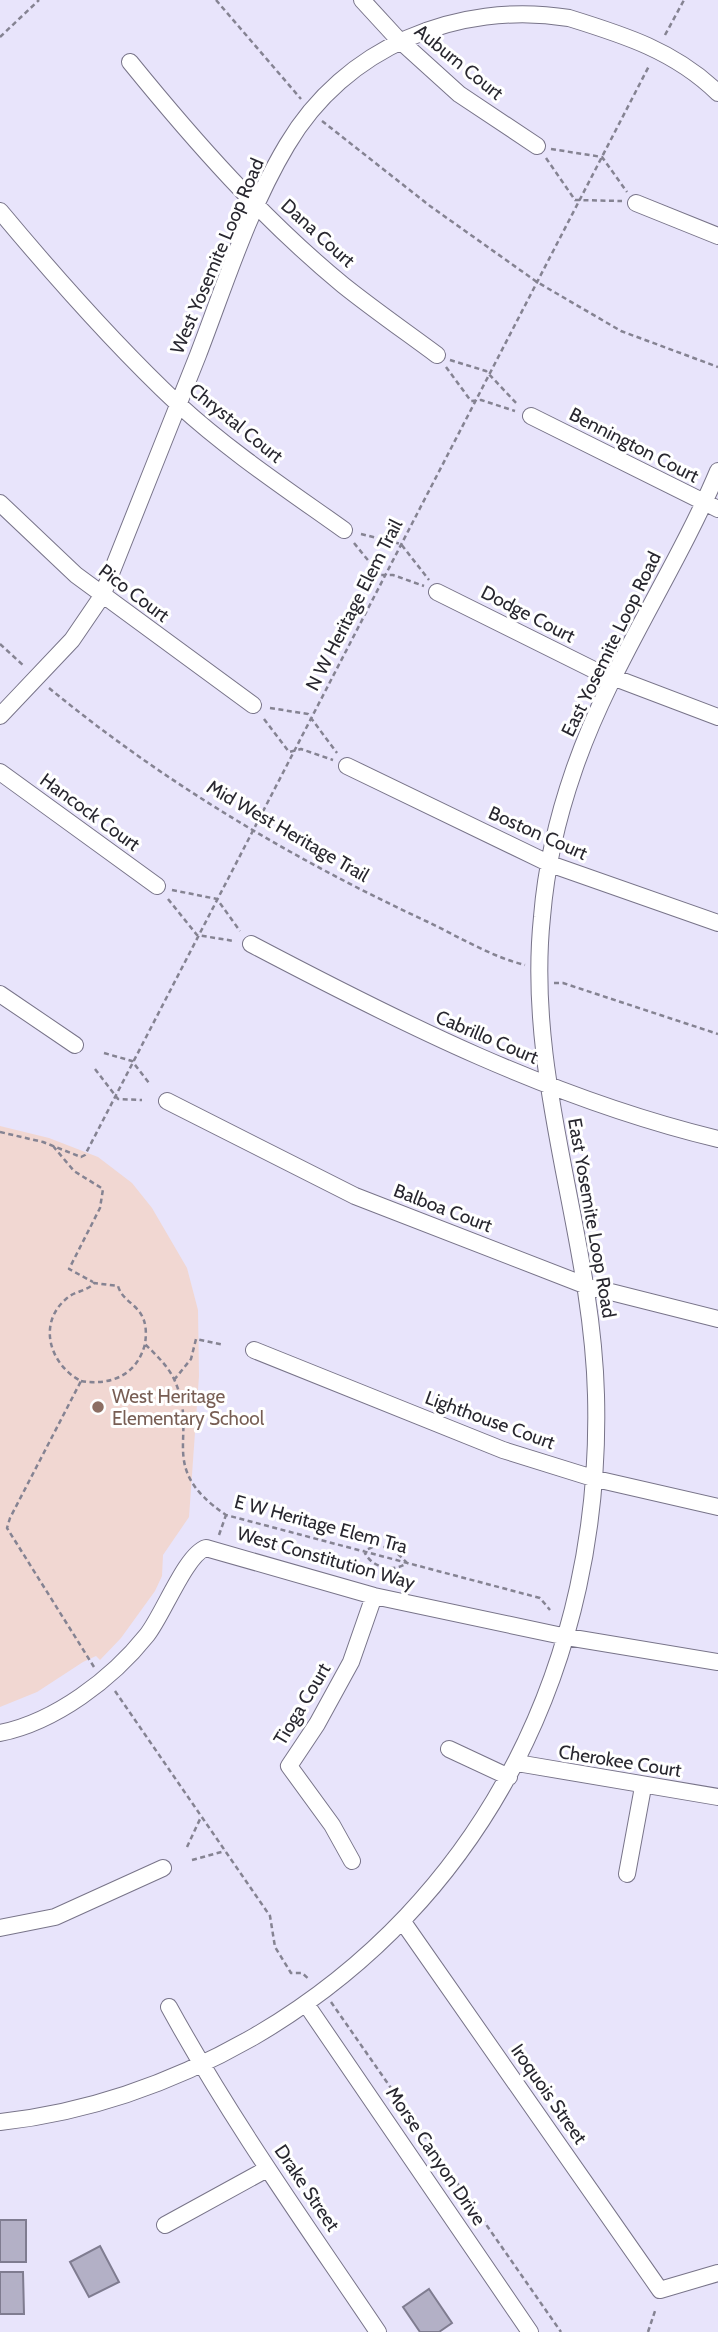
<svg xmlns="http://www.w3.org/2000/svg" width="718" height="2332" font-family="Cabin,sans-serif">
  <rect width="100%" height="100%" fill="#e8e4fb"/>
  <path fill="#f1d7d2" d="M0,1126L49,1138L98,1157L132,1183L152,1208L187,1268L198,1310L199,1376L189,1517L163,1555L162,1576L155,1591L121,1638L100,1660L96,1656L83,1662L37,1692L0,1707Z"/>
  <path fill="#b3b0c6" stroke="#7f7c90" stroke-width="2" d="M0,2220H26V2262H0Z
    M100,2246L119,2282L89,2297L70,2262Z
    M0,2272H23L24,2314H0Z
    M429,2289L452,2323L439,2332H420L403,2307Z"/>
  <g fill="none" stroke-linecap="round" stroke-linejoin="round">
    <g stroke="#787489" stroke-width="18">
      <path id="minor" d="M362,0L396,37L459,94L537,146
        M130,62C195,142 263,219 343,285C373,309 406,332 437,355
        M636,203L718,236
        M0,211C56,278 114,344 178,404C229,451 288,490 344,530
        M531,416L718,509
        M0,503L76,575L253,705
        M437,592L594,670L718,717
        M0,716L72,640L102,596C134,516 166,435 198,355C225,285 248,210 287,145C344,48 457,0 569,18C624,35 675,51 718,93
        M347,766L550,864L718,923
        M0,772L157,886
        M251,944C401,1023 552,1099 718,1139
        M0,994L75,1045
        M167,1101L355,1196L587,1286L718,1319
        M254,1350L503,1450L596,1479L718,1507
        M0,1733C55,1722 112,1679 147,1635C163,1615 186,1554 206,1548L374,1596L567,1637L718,1662
        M449,1749L509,1777
        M517,1763L718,1797
        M352,1861L332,1825L289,1766L317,1724L351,1662L374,1596
        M627,1874L643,1787
        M403,1922L660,2290L718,2273
        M0,1928L55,1917L163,1868
        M306,2004L530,2332
        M169,2007C231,2120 306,2225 378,2332
        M0,2122C92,2112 175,2082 255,2036C486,1901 603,1658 596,1395C592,1234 525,1079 542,917C546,868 558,816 574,770C610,665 675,573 718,471
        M165,2225L267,2169"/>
    </g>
    <path stroke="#858392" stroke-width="2.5" stroke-dasharray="5 3.5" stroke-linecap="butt" d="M216,0L301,99
      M665,35L684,0
      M0,37L39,0
      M322,121L430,206L537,282L621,331L718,367
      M551,149L602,157L627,192
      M546,158L575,200L622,201
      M450,360L486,371L518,405
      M446,367L471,401L481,400L515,411
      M361,534L401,544L429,580
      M354,543L380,575H393L424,586
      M0,644L25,667
      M49,688C163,782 294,860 428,922C459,937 492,957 525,965
      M270,708L308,714L337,753
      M264,719L289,752L301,749L333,760
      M172,890L217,899L240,931
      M168,899L197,935L234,941
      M554,983H563L718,1034
      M104,1053L132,1061L149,1083
      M95,1069L118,1099L142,1100
      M0,1132L43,1142L81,1157L85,1155L649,66
      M53,1146L74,1171L103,1189L100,1208L69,1269L93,1282
      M174,1380L191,1359L196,1339L224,1345
      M81,1381C111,1386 137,1375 145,1344
      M219,1535L226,1515
      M375,1546L392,1548L407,1563C393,1573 371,1568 364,1551Z
      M94,1667L7,1528L10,1518L81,1381C50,1365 37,1324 66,1299C74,1291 88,1291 94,1283L118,1286C124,1307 151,1304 145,1344C155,1354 166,1364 173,1377C202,1436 153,1465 226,1515L540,1598L550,1610
      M115,1691L270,1916L275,1947L291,1973H302L310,1980
      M187,1847L201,1817
      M192,1860L225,1851
      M331,2002L561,2332
      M648,2332L656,2308"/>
    <use href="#minor" stroke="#fff" stroke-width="16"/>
  </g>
  <circle fill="#8d6e63" stroke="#fff" stroke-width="2.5" cx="98" cy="1407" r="7"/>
  <g text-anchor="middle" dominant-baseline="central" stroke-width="6" stroke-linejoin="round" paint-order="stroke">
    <g font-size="19" fill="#28272f" stroke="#fff">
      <text transform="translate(459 62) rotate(39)">Auburn Court</text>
      <text transform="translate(318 233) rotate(42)">Dana Court</text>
      <text transform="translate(217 256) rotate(-67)">West Yosemite Loop Road</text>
      <text transform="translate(236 423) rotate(39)">Chrystal Court</text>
      <text transform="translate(634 445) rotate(27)">Bennington Court</text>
      <text transform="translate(134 593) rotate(37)">Pico Court</text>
      <text transform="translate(354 605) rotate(-63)">N W Heritage Elem Trail</text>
      <text transform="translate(528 614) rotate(27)">Dodge Court</text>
      <text transform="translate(611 644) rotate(-64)">East Yosemite Loop Road</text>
      <text transform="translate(90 812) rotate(36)">Hancock Court</text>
      <text transform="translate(288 831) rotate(30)">Mid West Heritage Trail</text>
      <text transform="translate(538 833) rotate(24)">Boston Court</text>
      <text transform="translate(487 1037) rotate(23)">Cabrillo Court</text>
      <text transform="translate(443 1208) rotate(21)">Balboa Court</text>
      <text transform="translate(592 1218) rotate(80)">East Yosemite Loop Road</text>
      <text transform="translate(490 1420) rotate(20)">Lighthouse Court</text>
      <text transform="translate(321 1524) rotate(15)">E W Heritage Elem Tra</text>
      <text transform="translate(326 1558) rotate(16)">West Constitution Way</text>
      <text transform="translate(302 1704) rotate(-59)">Tioga Court</text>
      <text transform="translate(620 1761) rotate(9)">Cherokee Court</text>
      <text transform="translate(549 2094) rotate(55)">Iroquois Street</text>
      <text transform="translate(436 2156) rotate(56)">Morse Canyon Drive</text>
      <text transform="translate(307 2188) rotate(56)">Drake Street</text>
    </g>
    <g font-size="19" fill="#785e54" stroke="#fff" text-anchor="start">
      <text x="112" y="1396">West Heritage<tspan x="112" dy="22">Elementary School</tspan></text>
    </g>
  </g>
</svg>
